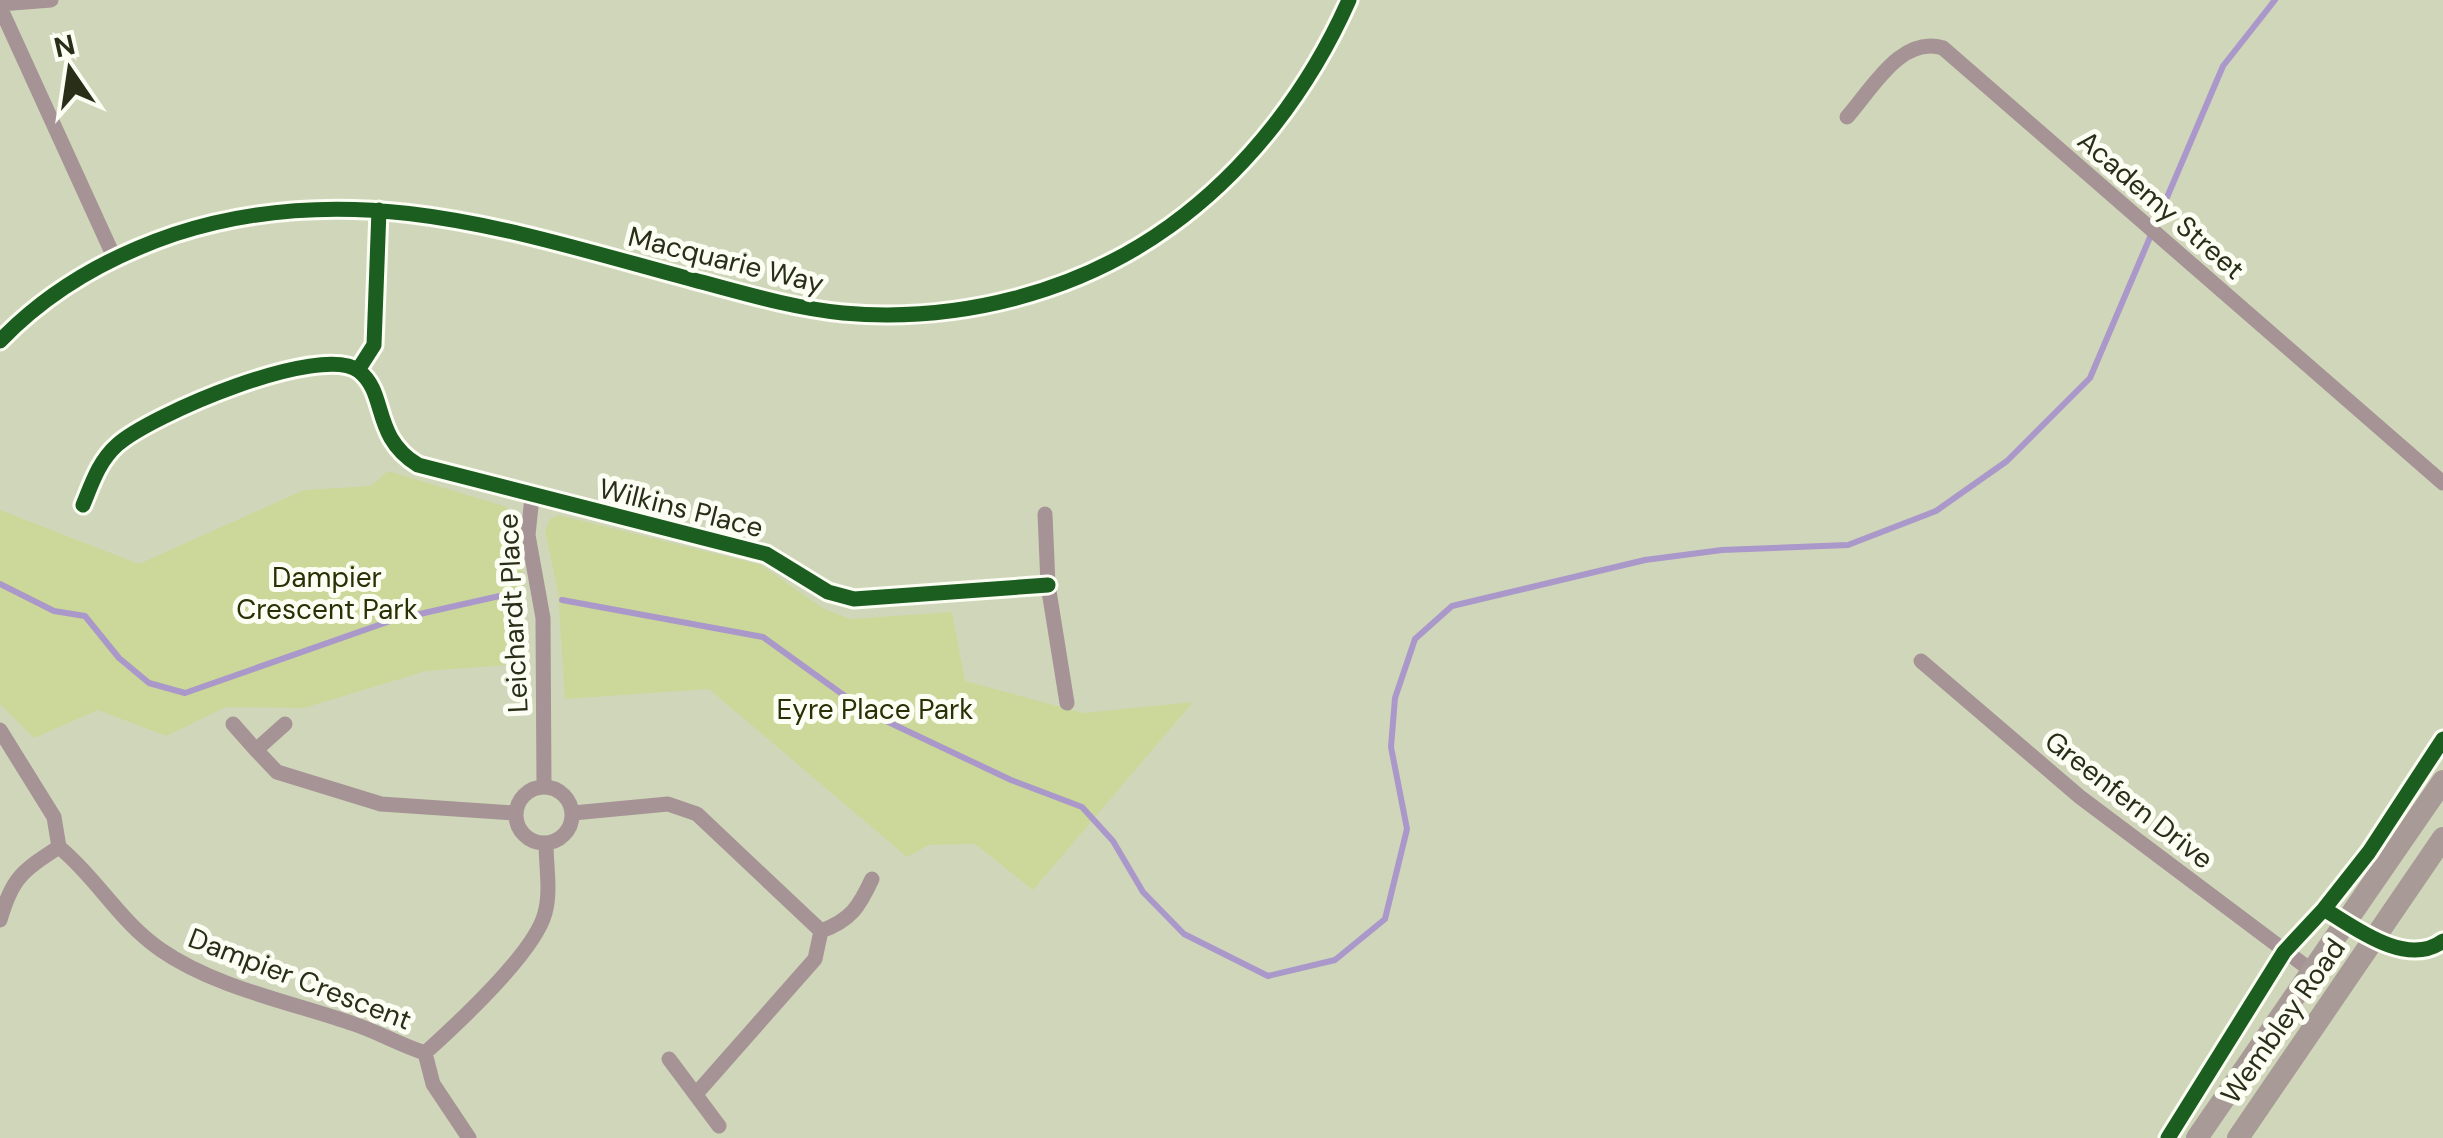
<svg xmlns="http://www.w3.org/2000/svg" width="2443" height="1138" font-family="'DM Sans',sans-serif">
  <rect width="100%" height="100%" fill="#d0d6ba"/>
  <path fill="#cbd89a" d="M388,471L507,507L524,582V664L426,671L304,708L226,707L166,736L98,710L34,738L0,704V510L139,564L304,490L371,486Z
    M558,515L761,565L824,609L850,619L952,612L965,681L1083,713L1193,702L1033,890L975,844L929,845L907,857L709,689L565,699L558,592L545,531L550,519Z"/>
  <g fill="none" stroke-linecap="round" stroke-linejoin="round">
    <path stroke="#a998c9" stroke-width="6" d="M0,584L54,611L85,616L119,658L149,683L185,693L393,620L522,591
      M562,600L763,637L867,712L1011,780L1082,807L1113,841L1143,892L1184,934L1268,976L1335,960L1385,919L1407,829L1391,747L1395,698L1415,639L1452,606L1645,560L1722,550L1848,545L1936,511L2007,461L2090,378L2223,66L2275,0"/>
    <path stroke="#a69395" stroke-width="15" d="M0,4L51,0
      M0,7L114,257
      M1847,117C1872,89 1901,35 1943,48L2443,483
      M532,497L528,535L543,618L544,786
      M83,505C92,483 99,461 117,445C150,415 321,342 359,371C388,394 371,436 418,465L766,554L828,592L854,599L1048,585
      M1045,514L1048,585L1067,703
      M1921,661L2080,797L2312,971
      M233,724L256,750L285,724
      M0,730L54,817L59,847C97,878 119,921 161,950C216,988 291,1002 354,1024C378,1032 400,1045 425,1053L433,1084L469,1138
      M256,750L277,772L381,804L515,813
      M516 815a28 28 0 1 1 56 0a28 28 0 1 1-56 0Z
      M573,813L668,804L697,814L821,931L815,959L696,1094
      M0,920C12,878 22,871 59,847
      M821,931C851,920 859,907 872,879
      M425,1053C456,1025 535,952 545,913C551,891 546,866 546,843
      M669,1059L719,1126"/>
    <path stroke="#a69395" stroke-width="20" d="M0,341C48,291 110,256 175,234C357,175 518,233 694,280C743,293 792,308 843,313C958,323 1077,293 1170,226C1249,169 1310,88 1349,0"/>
    <path stroke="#a89a96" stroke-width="22" d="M2197,1138L2443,781
      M2238,1138L2443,838"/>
    <g stroke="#fcfef4" stroke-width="21">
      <path id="cycleway" d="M0,341C48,291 110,256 175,234C357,175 518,233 694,280C743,293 792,308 843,313C958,323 1077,293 1170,226C1249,169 1310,88 1349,0
        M358,370L374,345L379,210
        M83,505C92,483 99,461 117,445C150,415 321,342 359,371C388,394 371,436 418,465L766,554L828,592L854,599L1048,585
        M2324,909L2369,852L2443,739
        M2168,1138L2284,952L2324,909C2355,928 2407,968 2443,941"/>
    </g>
    <use href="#cycleway" stroke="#1b5e20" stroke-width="15"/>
  </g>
  <g text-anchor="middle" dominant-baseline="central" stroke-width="10" stroke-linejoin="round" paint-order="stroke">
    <g font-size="28" fill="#292e19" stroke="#fcfef4">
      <text transform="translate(2161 205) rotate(41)">Academy Street</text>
      <text transform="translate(726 260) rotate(14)">Macquarie Way</text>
      <text transform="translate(681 508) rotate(14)">Wilkins Place</text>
      <text transform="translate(513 613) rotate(-93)">Leichardt Place</text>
      <text transform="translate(2129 800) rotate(38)">Greenfern Drive</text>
      <text transform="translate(300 979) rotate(21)">Dampier Crescent</text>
      <text transform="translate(2283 1021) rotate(-55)">Wembley Road</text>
    </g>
    <g font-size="28" fill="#2a3006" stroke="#fcfef4">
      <text x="327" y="577">Dampier<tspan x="327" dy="32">Crescent Park</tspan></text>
      <text x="875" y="709">Eyre Place Park</text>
    </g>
  </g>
  <g transform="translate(70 70) rotate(347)" stroke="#fcfef4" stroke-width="8" paint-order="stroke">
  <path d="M0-8L18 38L0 25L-18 38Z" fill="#292e19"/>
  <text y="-15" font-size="28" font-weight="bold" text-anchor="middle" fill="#292e19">N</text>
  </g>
</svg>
